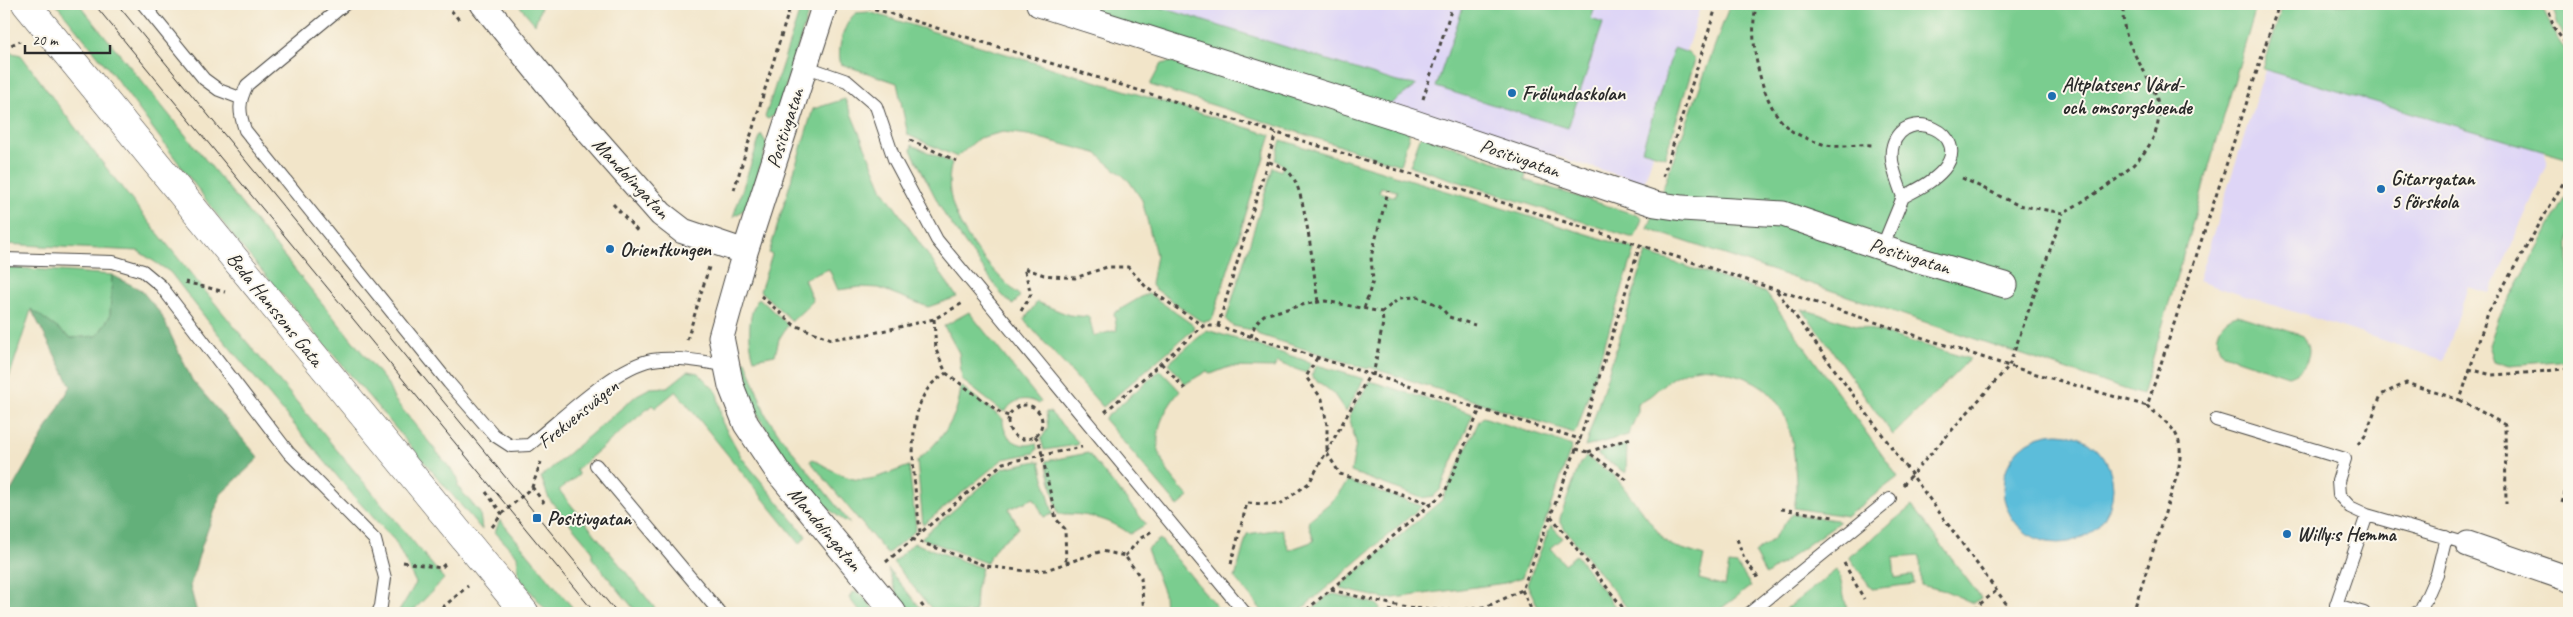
<svg xmlns="http://www.w3.org/2000/svg" width="2573" height="617" font-family="Caveat,sans-serif">
  <rect width="100%" height="100%" fill="#fbf7ec"/>
  <filter id="ink" filterUnits="userSpaceOnUse"><feTurbulence type="fractalNoise" baseFrequency=".02" numOctaves="2"/><feDisplacementMap in="SourceGraphic" scale="10" xChannelSelector="R" yChannelSelector="G"/><feConvolveMatrix kernelMatrix="1 2 1 2 8 2 1 2 1" color-interpolation-filters="sRGB"/></filter>
  <filter id="wash" filterUnits="userSpaceOnUse"><feTurbulence type="fractalNoise" baseFrequency=".0096" numOctaves="4" result="noise"/><feDisplacementMap in="SourceGraphic" scale="20" xChannelSelector="R" yChannelSelector="G"/><feGaussianBlur stdDeviation="1.12" result="paint"/><feColorMatrix in="noise" values="0 0 0 0 0 0 0 0 0 0 0 0 0 0 0 0 0 1.4 0 .05"/><feComposite in="paint" operator="in"/></filter>
  <g filter="url(#wash)">
    <rect width="100%" height="100%" fill="#f2e5c9"/>
    <path fill="#ded5f6" d="M1059,4H1701L1644,183Z
      M2504,4L2547,165L2490,293L2468,287L2444,360L2198,281L2276,36Z"/>
    <path fill="#7acd8f" stroke="#527c5d" fill-rule="evenodd" d="M56,4H79L387,383L394,399L458,478V487L480,513L482,530L235,239L111,72Z
      M518,4H542L535,24Z
      M802,4H811L777,114L768,119L765,117Z
      M1063,4H1150L1397,82L1417,85L1386,107Z
      M1464,4H1596L1591,19L1603,23L1568,128L1436,87Z
      M1730,4H2257L2142,395L1648,229Z
      M2283,4H2541L2556,37L2569,55V159L2263,69Z
      M2552,4H2569V42L2558,26Z
      M869,12L1271,135L1212,320L1204,322L1199,320L1154,288L1151,284L1156,255L1142,200L1129,181L1096,153L1028,135L1003,132L979,138L957,157L908,135L897,83L841,64C836,50 844,22 856,13Z
      M1674,48L1688,53L1695,60L1665,157L1642,150Z
      M9,52L21,55C153,236 302,406 444,579L411,613H398L416,583L395,541L357,500L215,330L170,272L138,251L4,244V54Z
      M1172,62L1403,127L1409,132V135L1400,165L1150,85L1161,64Z
      M845,99L883,190L957,297L928,307L879,288L860,287L838,290L829,269L804,279L813,301L792,321L760,291L772,255L769,253L813,109Z
      M761,134L767,144L748,207L733,217Z
      M1421,135L1526,173L1525,180L1637,215L1642,219L1635,237H1630L1410,166Z
      M1281,140L1635,249L1577,430L1574,433L1369,367L1368,369L1257,334V331L1233,326L1226,320L1273,167L1281,171L1283,165L1275,160ZM1381,187L1397,191L1395,197L1379,192Z
      M912,145L952,163C937,212 986,266 1020,296L1013,305L1002,295L944,214L911,150Z
      M2569,192V360L2510,365L2494,361L2489,345L2499,317Z
      M1646,253L1766,293L1898,477L1847,516L1794,508C1797,495 1796,480 1795,466C1792,422 1780,385 1733,374C1722,371 1711,366 1699,368C1687,370 1675,375 1665,383C1655,391 1649,399 1638,403V412L1628,435L1585,447Z
      M4,267L112,275L110,316L97,336L71,338L31,310L9,378L4,386Z
      M1148,293L1193,325L1194,329L1103,407L1024,320L1037,302L1069,315L1089,317L1094,336L1117,330L1114,313Z
      M759,298L788,325L779,339L775,355L754,359C748,341 747,313 759,298Z
      M1802,309L1970,359L1893,435Z
      M969,312L1041,402L1039,404C1027,396 1013,399 1006,411H1002L962,380L959,353L944,326Z
      M2238,315L2301,335C2317,348 2307,373 2288,376L2223,354C2211,339 2220,318 2238,315Z
      M1207,330L1301,359L1311,363L1306,373L1277,362L1274,368L1229,367L1211,374L1207,371L1185,384L1169,363Z
      M739,361H746L766,415L778,433L850,523C826,517 768,436 757,412C749,396 743,378 739,361Z
      M1317,365L1364,379L1346,412L1333,393L1311,376Z
      M1160,370L1180,391C1145,433 1154,461 1189,497L1178,506L1104,419Z
      M688,371L698,373L717,392L722,422L742,458L806,536L800,544L676,391L655,408L652,405L576,470L579,475L559,490L659,613H630L634,609L592,558V550L549,499L541,477L637,395L650,388L668,387Z
      M1370,381L1473,414L1440,490L1434,496L1422,498L1351,472L1356,443L1349,416Z
      M961,386L1003,419C1002,437 1019,450 1036,443L1037,449L1034,453L1003,459L923,525L917,461C941,440 958,420 961,386Z
      M1046,412H1050L1078,442L1077,445L1044,450L1041,439L1048,428Z
      M1483,417L1572,446L1543,527L1522,577L1505,583L1387,599L1341,589L1340,586L1442,500L1479,421Z
      M1627,444L1626,473L1597,454L1599,453Z
      M1088,453L1146,524L1130,534C1109,518 1084,513 1058,514L1046,461Z
      M1586,457L1614,475L1665,541L1673,546L1704,556L1699,579L1725,586L1729,564L1737,565L1751,586L1715,613H1631L1560,523V518L1580,463Z
      M813,459C859,487 860,484 909,466L916,527L914,532L887,554L810,461Z
      M1037,461L1040,462L1053,514L1044,517L1034,498L1009,509L1019,528L997,546L986,563L921,538L1003,468Z
      M1348,481L1422,506L1297,613H1264L1235,578L1247,534L1282,529L1289,550L1314,541L1308,521L1332,501Z
      M1912,506L1981,598L1973,603L1946,591L1921,585L1920,556L1893,558L1895,578L1913,575L1914,584L1872,589L1849,557Z
      M1792,514L1837,520L1839,522L1766,575L1754,553L1772,540Z
      M500,520L577,613H548L519,577L517,556L495,532Z
      M1551,525L1563,538L1551,548L1564,564L1576,555L1620,613H1541L1527,584Z
      M1160,539L1222,613H1165L1164,594L1147,549Z
      M914,543L982,568L976,590L975,613H935L893,562Z
      M888,569L925,613H912L897,595Z
      M1836,570L1839,573L1847,609L1842,613H1781Z
      M853,592L861,594L877,613H861L849,598Z
      M1334,594L1377,604L1380,608L1378,613H1309L1327,596Z"/>
    <path fill="#63b07a" stroke="#476e52" d="M112,275L141,290L161,314L192,380L259,458L221,494L202,545L190,586L197,613H4V503L71,386L31,309L71,338L97,336L110,316Z"/>
    <path fill="#5cbdda" stroke="#447482" d="M2003 488a55 55 0 1 1 110 0a55 55 0 1 1-110 0Z"/>
  </g>
  <g filter="url(#ink)">
    <g fill="none" stroke-linecap="round" stroke-linejoin="round">
      <g stroke="#494743" stroke-width="14">
        <path id="lane" d="M143,4L204,79L219,90L240,98
          M345,4L247,85C238,103 239,112 245,130L449,383L494,435L511,446L529,445C561,420 614,367 652,360C677,356 702,362 726,365
          M804,66L847,81L876,106L894,159L937,240L1245,613
          M1882,248L1903,197C1898,182 1888,161 1893,145C1906,104 1973,134 1944,169C1933,182 1918,189 1903,197
          M4,259L113,262L143,271L161,286L289,453L375,540L385,578L381,606L378,613
          M2216,420L2345,459L2338,481L2339,495L2350,507L2367,515
          M596,465L720,613
          M1750,613L1890,499
          M2364,613L2336,605L2367,515L2468,544
          M2416,613L2421,610L2437,574L2446,537"/>
      </g>
      <g stroke="#494743" stroke-width="27">
        <path id="street" d="M483,4L560,99L661,214L683,231L745,252L721,337L731,386L746,424L778,472L894,613
          M1039,4L1415,123L1655,204L1682,208L1783,214L1912,258L2005,285
          M745,252L825,4
          M2468,544L2569,579"/>
      </g>
      <g stroke="#494743" stroke-width="29">
        <path id="secondary" d="M26,4L525,613"/>
      </g>
      <path stroke="#494743" stroke-width="3" stroke-dasharray="4 4" stroke-linecap="butt" d="M446,4L460,21
        M859,4L1640,245L2009,366L2147,406
        M1757,4C1746,37 1762,117 1797,134C1808,139 1821,145 1833,146C1846,147 1859,144 1872,145
        M2547,4L2554,28L2569,48
        M4,48L20,41
        M1423,99L1453,4
        M910,140L957,161
        M1269,162C1278,165 1287,168 1292,176C1306,194 1314,276 1318,302
        M1663,177L1717,4
        M1962,178L2018,205L2063,213C2107,187 2185,146 2150,82C2136,56 2119,34 2124,4
        M734,190L791,4
        M613,204L639,233
        M185,282L225,292
        M1777,291L2013,613
        M761,296L794,325L831,339L869,334L934,319L963,303
        M1364,308L1373,281L1371,257L1388,191
        M1021,311L1031,294L1024,268L1044,275L1075,278L1107,267H1128L1147,288L1203,326
        M934,319L936,350L946,373L1002,414L1009,416
        M1218,326L1276,133
        M1251,337L1255,324L1264,315L1306,304L1325,301L1382,312
        M687,340L709,267
        M1317,358L1306,377L1322,399L1327,425V453L1340,474L1432,504
        M1161,363L1185,389
        M2469,369L2492,375L2539,372L2569,368
        M1373,376L1383,323L1382,312L1400,298L1419,297L1440,306L1449,317L1475,325
        M2460,400L2505,425L2506,504
        M1008 422a17 17 0 1 1 34 0a17 17 0 1 1-34 0Z
        M1480,409L1580,439L1640,245
        M1105,412L1203,326H1218L1480,409L1445,492L1303,613
        M1035,436L1039,441L1056,519L1065,529L1066,564
        M2358,444L2365,436L2381,395L2406,383L2460,400L2488,313L2569,173
        M1576,449L1588,452L1627,480
        M1588,452L1631,438
        M1903,485L2009,366L2063,213
        M532,487L544,503
        M486,492L502,514
        M2562,503L2569,479
        M1781,509L1834,517
        M1551,516L1627,613
        M492,527L502,514L532,487L541,462
        M920,532C916,492 902,417 931,385C935,380 941,377 946,373
        M912,539L986,566L1026,571L1046,570L1102,551L1125,556L1141,578L1144,613
        M1737,539L1744,558L1759,579
        M1125,556L1141,538L1152,531
        M403,562L441,568L446,563
        M886,562L1003,463L1082,447
        M1844,563L1864,599
        M1231,564L1247,503L1279,505L1309,483L1370,374
        M1331,590C1382,602 1430,617 1483,607C1496,604 1510,595 1522,590L1580,439
        M1522,590L1533,613
        M921,604L928,613
        M1974,609L1996,591
        M436,613L468,586
        M1390,613L1391,605
        M2133,613L2178,472C2185,435 2175,429 2147,406L2279,4"/>
      <use href="#lane" stroke="#fff" stroke-width="12"/>
      <use href="#street" stroke="#fff" stroke-width="25"/>
      <use href="#secondary" stroke="#fff" stroke-width="28"/>
      <path stroke="#2b2b2b" stroke-width="1" d="M94,4L595,613
        M117,4L617,613"/>
    </g>
  </g>
  <g fill="#1f6fb2" stroke="#fbf7ec" stroke-width="2">
    <circle cx="1512" cy="93" r="5"/>
    <circle cx="2052" cy="96" r="5"/>
    <circle cx="2381" cy="189" r="5"/>
    <circle cx="610" cy="249" r="5"/>
    <rect x="532" y="513" width="10" height="10" rx="2.5"/>
    <circle cx="2287" cy="534" r="5"/>
  </g>
  <g text-anchor="middle" dominant-baseline="central" stroke-width="4" stroke-linejoin="round" paint-order="stroke">
    <g font-size="20" font-weight="bold" fill="#2b2b2b" stroke="#fbf7ec" text-anchor="start">
      <text x="2062" y="84">Altplatsens Vård-<tspan x="2062" dy="23">och omsorgsboende</tspan></text>
      <text x="1522" y="93">Frölundaskolan</text>
      <text x="2391" y="178">Gitarrgatan<tspan x="2391" dy="23">5 förskola</tspan></text>
      <text x="620" y="249">Orientkungen</text>
      <text x="547" y="518">Positivgatan</text>
      <text x="2297" y="534">Willy:s Hemma</text>
    </g>
    <g font-size="20" fill="#2b2b2b" stroke="#fbf7ec">
      <text transform="translate(785 128) rotate(-72)">Positivgatan</text>
      <text transform="translate(1520 158) rotate(19)">Positivgatan</text>
      <text transform="translate(631 178) rotate(47)">Mandolingatan</text>
      <text transform="translate(1910 256) rotate(17)">Positivgatan</text>
      <text transform="translate(275 309) rotate(51)">Beda Hanssons Gata</text>
      <text transform="translate(578 414) rotate(-39)">Frekvensvägen</text>
      <text transform="translate(825 529) rotate(50)">Mandolingatan</text>
    </g>
  </g>
  <rect width="2573" height="617" fill="none" stroke="#fbf7ec" stroke-width="20"/>
  <path d="M25 45v8h85v-8" fill="none" stroke="#2b2b2b" stroke-width="2.5"/>
  <text x="32" y="45" font-size="15" fill="#2b2b2b" stroke="#fbf7ec" stroke-width="4" paint-order="stroke">20 m</text>
</svg>
